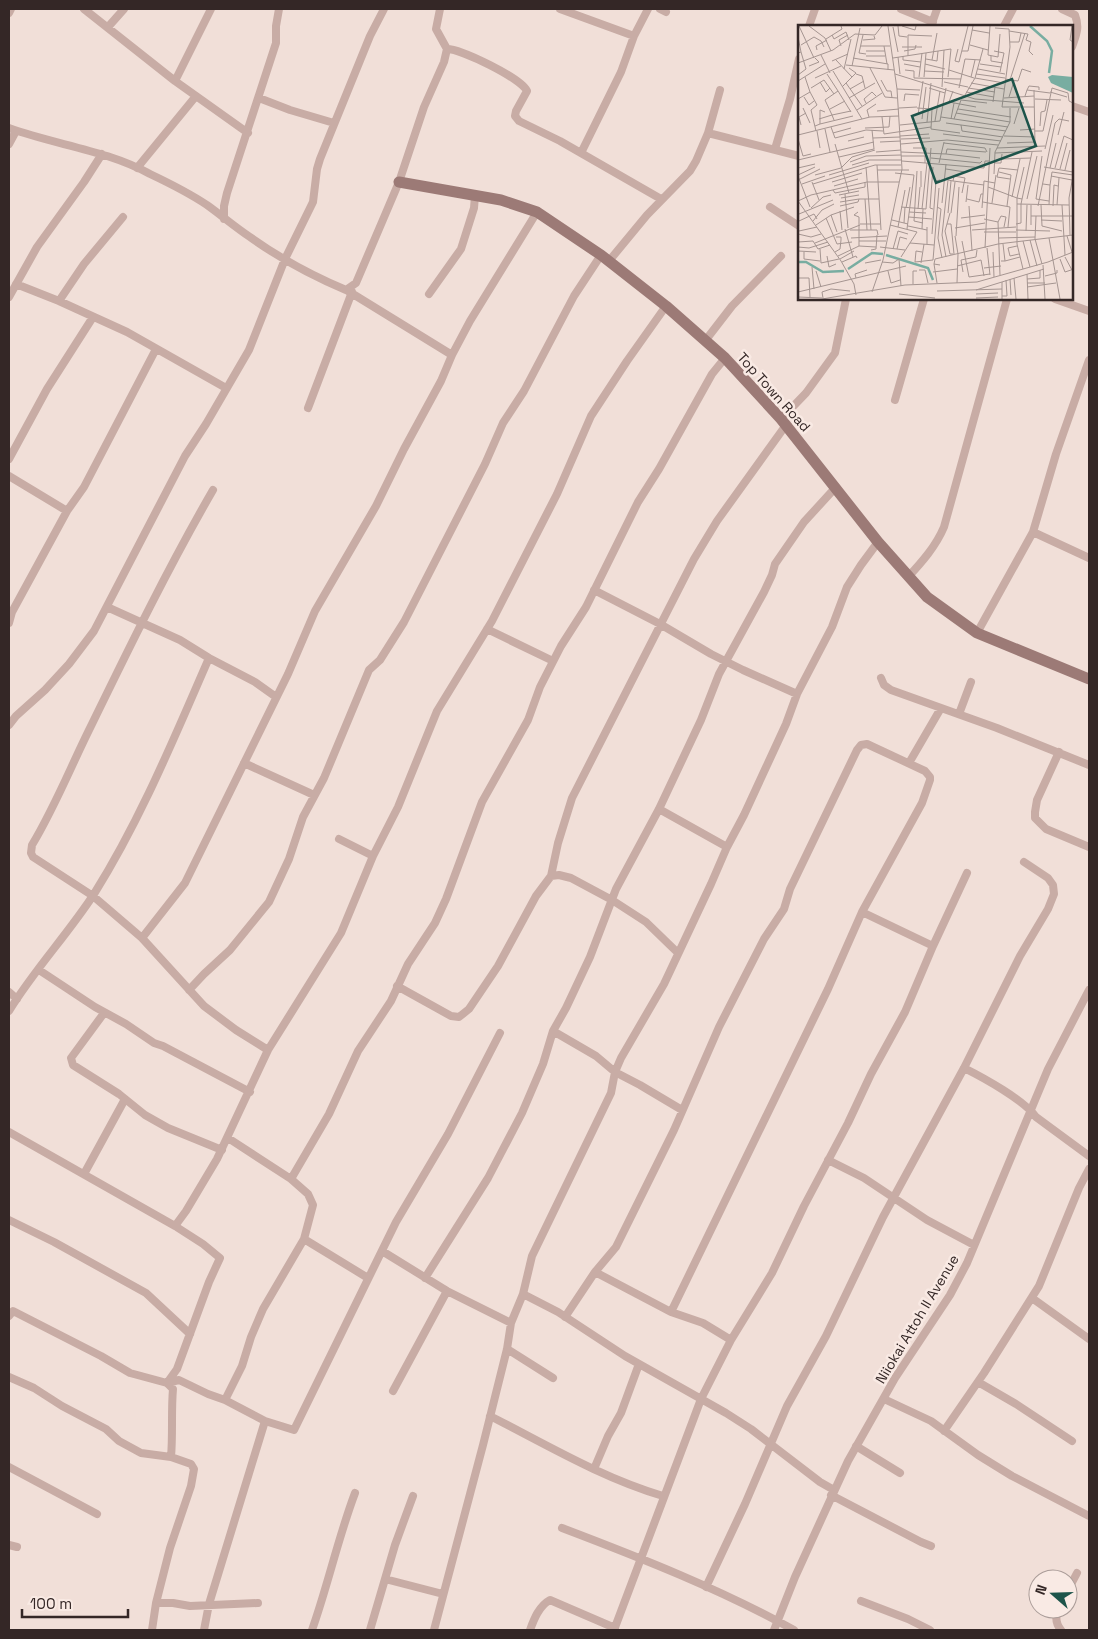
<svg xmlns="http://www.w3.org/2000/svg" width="1098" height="1639" font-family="'Space Grotesk',sans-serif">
  <rect width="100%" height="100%" fill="#f1dfd8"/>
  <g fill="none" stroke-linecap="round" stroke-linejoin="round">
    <path stroke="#c8aca5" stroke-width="8" d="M84,9L175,81L248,133
      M560,9L634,36
      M660,9L666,12
      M901,9L933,22
      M1062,9L1075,15C1080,28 1076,35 1072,47
      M9,13L11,9
      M809,26L815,9
      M931,26L937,9
      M1004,26L1013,9
      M108,27L124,9
      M447,49C461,49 521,78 527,91L516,111L515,116L519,121L560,141L661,199
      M175,81L211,9
      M259,98L290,110L334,123
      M1072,106L1089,112
      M9,128C56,145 106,150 150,174C169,183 189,193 207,205C221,215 235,227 250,237C278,257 315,277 346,290L356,283L382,222L399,182L424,107L444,62L447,49L436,29L440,9
      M708,133L799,156
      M9,144L16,131
      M775,149L790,99L799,59
      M581,153L621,72L634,36L648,9
      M137,168L196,96
      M770,207L799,226
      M224,219V206L227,193L276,43V26L279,9
      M609,261L647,215L690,171L696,161L708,133L720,90
      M16,284L59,301L127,332L226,388
      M348,291L452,355
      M429,294L461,249L474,208L475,196
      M9,297L37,247L84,182L102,154
      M1055,299L1089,311
      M59,301L84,264L123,217
      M705,341L732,306L781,256
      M895,400L924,299
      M308,408L352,292
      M781,419L806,393L835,353L846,299
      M9,459L47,389L93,317
      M9,476L67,511
      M213,490C169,566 130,646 91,726C71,766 55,807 32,845L31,853L33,857L93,896L142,938L204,1006L236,1030L268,1050
      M1033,532L1089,558
      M908,577C922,562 936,546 944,527L1007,299
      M594,590L660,624L711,654L743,670L797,694
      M107,607L180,640L209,658L255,682L276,697
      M9,623L12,612L67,511L84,487L156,349
      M487,629L553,661
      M977,633L1033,532L1056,454L1089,360
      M881,678L884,685L891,690L997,728L1089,765
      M959,714L971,682
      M9,725L16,716L45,690L69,664L94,631L185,456L206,424L249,350L285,259L313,202L317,169L320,159L370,36L384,9
      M1059,752L1037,800L1035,812V818L1046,829L1089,847
      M244,763L314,795
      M909,763L941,708
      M659,809L727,847
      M339,839L373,856
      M551,876L559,875L571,878L612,900L646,922L678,953
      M862,912L933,946
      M142,938L185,883L288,674L315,611L376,506L404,449L441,381L452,355L470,321L537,212
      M39,970L95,1007L126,1024L154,1043L163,1046L250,1092
      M397,986L451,1016L459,1017L469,1009L498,966L536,896L551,876L558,843L572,798L694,559L717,521L786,425
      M189,990L204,974L230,950L269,902L289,859L303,817L324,778L369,670L380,660L404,622L485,464L503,423L524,391L574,296L601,255
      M9,992L17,999
      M9,1011C34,970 68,934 94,894C141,819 174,738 209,658
      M104,1013L71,1058L73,1065L119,1094L145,1115L168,1128L222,1150
      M553,1031L596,1056L615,1072L640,1085L682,1110
      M964,1068C984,1078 1024,1100 1036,1117L1089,1156
      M9,1132L175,1226L203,1244L220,1258L209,1282L177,1369L167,1383
      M828,1160L864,1178L927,1220L974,1245
      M84,1174L125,1099
      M291,1179L329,1114L358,1051L391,1001L408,964L435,923L446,899L482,802L528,720L540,687L561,646L586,607L638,502L659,469L712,374L725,358
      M9,1220L54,1242L146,1293L190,1334
      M175,1226L186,1211L217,1159L268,1050L341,933L373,856L398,807L437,711L492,621L557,494L591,416L627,361L666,306
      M304,1239L368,1278
      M382,1251L447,1291L511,1323
      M595,1272L671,1312
      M425,1278L488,1178L522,1113L543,1064L553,1031L566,1008L590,957L616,889L659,809L701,720L719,674L764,592L772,575L775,564L804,522L836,487
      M523,1294L558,1312L625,1356L726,1413L751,1429L820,1482L834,1490
      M1032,1298L1089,1339
      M9,1316L13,1311L101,1356L130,1373L167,1383L173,1389C171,1411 173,1434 171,1457L191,1464L194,1469L191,1486L170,1548L156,1603L152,1630
      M565,1317L595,1272L616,1247L674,1130L719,1027L764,939L784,909L790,889L857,750L861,745L867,744L925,771L930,777V780L922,803L862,912L828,989L671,1312L703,1323L731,1340L701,1399L692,1423L614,1630
      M731,1340L772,1273L804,1206L848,1123L871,1074L905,1012L933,946L967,873
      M507,1349L553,1378
      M9,1377L34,1388L62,1406L106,1429L119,1441L141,1453L171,1457
      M978,1382L1016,1404L1072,1441
      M167,1383L179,1380L208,1394L225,1400L265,1421L294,1430L396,1222L448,1134L500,1033
      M393,1391L447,1291
      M884,1399L931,1421L978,1455L1012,1476L1089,1516
      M225,1400L242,1366L251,1337L263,1309L304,1239L313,1205L308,1194L291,1179L228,1138
      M490,1416C547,1445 602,1478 663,1496
      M944,1431L984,1373L1039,1286L1079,1188L1089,1169
      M856,1446L900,1473
      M9,1467L97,1514
      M594,1469L608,1436L621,1413L639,1364
      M831,1495L921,1542L931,1546
      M562,1528C641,1558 720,1589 794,1630
      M9,1545L17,1547
      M385,1579L443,1594
      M706,1587L745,1504L787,1406L826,1336L883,1217L964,1068L1020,956L1048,909L1054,894L1053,885L1048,878L1024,862
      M1068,1590L1077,1573
      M861,1601L908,1619L930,1630
      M156,1603H173L190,1606L258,1603
      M1058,1609C1055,1617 1056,1624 1061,1630
      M204,1630L209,1604L265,1421
      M312,1630C328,1585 338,1538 355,1493
      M370,1630L395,1545L413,1496
      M434,1630L483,1445L507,1349L511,1323L523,1294L532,1256L611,1093L615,1072L621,1058L664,984L711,884L727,847L744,815L786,724L797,694L832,627L847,587L861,565L878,542
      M530,1630C534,1619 539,1606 550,1600L615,1628
      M774,1630L795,1577L848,1461L895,1378L950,1295L967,1263L1048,1069L1089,990"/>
    <path stroke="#9c7a76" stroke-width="11" d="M399,182L501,200L537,212L601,255L666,306L725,358L781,419L878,542L927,597L977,633L1089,679"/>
  </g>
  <g text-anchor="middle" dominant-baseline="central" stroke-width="5" stroke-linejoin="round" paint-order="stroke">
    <g font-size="14" fill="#342726" stroke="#f9eae4">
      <text transform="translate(774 392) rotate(48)">Top Town Road</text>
      <text transform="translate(917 1319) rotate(-59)">Niiokai Attoh II Avenue</text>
    </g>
  </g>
  <g transform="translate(798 25)">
    <rect width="275" height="275" fill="#f1dfd8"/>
    <path d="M254,50L275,52V68L253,58L250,52Z" fill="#78ada1"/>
    <path fill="none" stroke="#78ada1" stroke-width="2.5" d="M232,1L249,16L254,26L251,48M88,230L130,243L135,255M0,237H8L25,247L46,246M50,244L74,228L85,229"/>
    <path fill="none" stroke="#a59591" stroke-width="1" d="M1,1L16,33M11,1L27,13L33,26M100,1L101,11L109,12M104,1L117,5L118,1M192,1L190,30L200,32L202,9M274,1L272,15L275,17M95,2L100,27M197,3L211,4L212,22L204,82H236M174,5L191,8M211,6L230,9L228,15L233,17L231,26L235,30M34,10L36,14L48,7L51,15M65,10L61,28L68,29M0,12L3,27L0,28M28,14L44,4L43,1M65,15L77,14L76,11M212,17H221L223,8M3,20L16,12L23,16L26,22M172,20L190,25M43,21L41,15L50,10M63,21H92M86,21L89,39M104,22H124M160,24L157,36L161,37L170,1M19,25L18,21L29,15M68,26H87M106,26L117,24L118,20M164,26H170L175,1M196,26L206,28L202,47M23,30L32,48M68,31H87M105,31V35L123,37M110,31V10L134,11M193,31V36L205,38M100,32L102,49M55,33L90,39V45M95,33L153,24L150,52M128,34L139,36L140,26M38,35L54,52M134,35L139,8M34,36L50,29M0,38L35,25L57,9L77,10L84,1M106,39L122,42M127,39L147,44M182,39L203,42M48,40L96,45M11,41L21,37L17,33M54,41L62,3M72,43L87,72L99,73M46,44L53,14M180,44L207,49M107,45L116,46V53L163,54M151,45L176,53M35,46L64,94M126,46L146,47M29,49L40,66L27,75L34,90L53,86M58,49L64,51L67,63M97,49L177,74L226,78M178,49L207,53M0,50L8,44L3,27M121,52L124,28M126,52L128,28M173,52L177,35M17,53L43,41M177,53L206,58M207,54L220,56L224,44L233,47M83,55L89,66H93L94,73M212,55L227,8M0,56L27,39M22,57L28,67L32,63M146,57L170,62M48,58L64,81M173,58L206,64M44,62L58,48L51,43M144,62L146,25M13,63L26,55L36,69M131,63L147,68M161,63L167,34L183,35M170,63L197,67M52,64L66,56M99,64L122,65M229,65L231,61L241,62V65M236,65L237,120M40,66L53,87M155,66L151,77L178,82M12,67L19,80L13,85L18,106M168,67L196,72M252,67L269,72M167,70L177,53L185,24M227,71L229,65L252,68M6,72L11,80L16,76M211,72L216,56M51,73L77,58M206,73L236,71M0,74L12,67L7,52M237,74L263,75M106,76L107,69L121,70M195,77L197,62M68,78L66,74L74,67L78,71M5,83L12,98M101,83L119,82M119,83L134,84L133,104L162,108M32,84L47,76M160,84L213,92M59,85L84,68M79,86L101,84M158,88L212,97M120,90L125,56M71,92L69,85L78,79M84,92L86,109L133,102M143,92L210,102M21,94L34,90L36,95M124,94L128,62M153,94L156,78M156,94L163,75L189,78M137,96L142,66M129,97L133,58M148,98L208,106M22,99L55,91M216,99L221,83M3,100L1,92L8,88M102,100L142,96L148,63M163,100L164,106L205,112M17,101L22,99V85L27,87M242,101L243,87L247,86L249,75M33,102L37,113L68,105L85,106M67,103L91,102L92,91M27,104L32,127M74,105L76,124M222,105L237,104M19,106L22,123M237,106H245L254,63L270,68L271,76L275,78M35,108L53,103M145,109L203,116M0,110L72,92L101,91M260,110L266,87M102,111L131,109M206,111L237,112M75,113L102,112M0,114L5,131L13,129M103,114L132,113M50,116L66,112M82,117L103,116M146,118L187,123L189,127M209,118L237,117M37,119L51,168M103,119L149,115L200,120M115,123H128V128M199,123L247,121M247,124L255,90M78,127L103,125M103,127L148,129L149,124L188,127M197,128L244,126M148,129L182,133M103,131H127V138M244,131L238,174L251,176M41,132L76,124M133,133L182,138L184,136M204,134L233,133M0,135L76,117M104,136L186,143L187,136H192M52,137L68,131L103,130M141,138L146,117M197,138H203L204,129M54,140L71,135H104M79,140L83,205M68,142L73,205M246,142L275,147M0,143L17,139M252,143L258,118M257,143L266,111L275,115M148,144L167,147M262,144L269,118M79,145H111M267,145L272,125M119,146L116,196L125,198M201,147L213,150L209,181M97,148L116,150L109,204M196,149L197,127L212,97V83M0,150L17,142M17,150L43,143L54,132L77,125M31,150L71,138M0,151L12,182M253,151L274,155M212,154L199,152L201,143L220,145M0,155L22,144M155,156L186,160M14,157L21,175M34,157L64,148M4,159L27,151M15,159L77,140H103M245,159L252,160L251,180M252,160L254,147L275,150M36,161L60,154M123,162V146M190,162L219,173V219L225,244M35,165L37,168L67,162V157M47,169L50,203M41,170L61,166M214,172L222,134M43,173L61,170M67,174L69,205M169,174L181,177L183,169H185M224,174L219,173L226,142M229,174L239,131M0,176L13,170L69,157H101M0,176L43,236L56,259L58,270M42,177L61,174M168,177L170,160M185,177L212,182L210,202M144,178L148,139M194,178L198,150M219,179L271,180M243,180L244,201L264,206M259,180L261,153M264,180L267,230M42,181L60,177L61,174H81M171,181L174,226M240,181L257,98L261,94L271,96M255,181L256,160L260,161M103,182L128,184L133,123M139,182L143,184L140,213L144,233M13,183L25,172L33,170M108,183L112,162M184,183L186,156L197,158M120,184L122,162M124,184L129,138M135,184L132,183L135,142M42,186L44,205M0,187V209M60,187L56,190L61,192V221M111,187L128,188M150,188L153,156M152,188L147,206L152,229H155M153,188L157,157M1,189L35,175M33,190L39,207M233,191H275M238,191L237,214L244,239M111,192L134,194M28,193L39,219L54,217M163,193L187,190M186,194L200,197L202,250M94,195L110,199M243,195L264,196M1,196L16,189L19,194M15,196L24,185L36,179M200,197L203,191L208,192L206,202M106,198L107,182M62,199H82M149,199H153L156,229M218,199L223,198V179L234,127M18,200L33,190L56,182M92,200L119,207L103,232M233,200V180M110,201L129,205M100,202L107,165M157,203L187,198M47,204L55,232M124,204L125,184M52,205H79L80,210M174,205L218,202M218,205L252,206M1,206L19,202M228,206L229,180M186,207H218M0,209L13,212L23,209M134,209L138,156L142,155M272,210L271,173L275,151M157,211L160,229L159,258M158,211L161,162M269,211L274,227M53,213L89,211M201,213L237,212M251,213L262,274M232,215L239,241M61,216H88M164,216L171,252L192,249M225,216L232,242M0,217L15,216L20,224L32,220M17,218L62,200M112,218L136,220M129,219V202M219,221L210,223L212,231L221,229M0,222L11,223L30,217M82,222L107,225M187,223L192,123M189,223L192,250M22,224L23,238L41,234M95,224L100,206L110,209M99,224L102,212L109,214M73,225L78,224L79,210M0,226L18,227M6,227V234L22,236M37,227L42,224L43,215V212H38M124,227L118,226L117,237L135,235L141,163M195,227L196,252M29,231L31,242L38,239M40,231L61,221L78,222M148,232L144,210L150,155L155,156L156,151L167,153L164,168M267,232L275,247M42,234L56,226M262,234L267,247L273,245M203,236H207L205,219M207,236L222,232M44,237L58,231L59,233M84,237L95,238L101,234L103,261M67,238L83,235M123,238L126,219M136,239L139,258M142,240L136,239L137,234L200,219L275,210M245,240L247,274M159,241L183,235L186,251M14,242L16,264M186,243L203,241M121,245H127L130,258M18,246L23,262M90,246L93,258L102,255M135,247L159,244M165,247L163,235L178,232L179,225M229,249L230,274M247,251L259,248V245M0,253H11L12,272M58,253L57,249L69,245M216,253L218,274M212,254L213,270M229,254L242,253V245M204,257V274M229,258H247M115,259V246H119M229,262L258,258M178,265L246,244M139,266L204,264M0,267L108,241M74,267L85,235L104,144L99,64L90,1M101,269L137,273M178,269L200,268M204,271H209L208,255M0,272L24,273M25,273L24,267L33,264L52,266M178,273L200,272M24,274L107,260L179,257L250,237L275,227"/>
    <path fill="#1d544a" fill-opacity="0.15" stroke="#1d544a" stroke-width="2.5" d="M214,54L238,121L138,158L114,91Z"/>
    <rect width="275" height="275" fill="none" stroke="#342726" stroke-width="2.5"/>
  </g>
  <rect width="1098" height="1639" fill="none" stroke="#342726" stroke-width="20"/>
  <g transform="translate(1053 1594) rotate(290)"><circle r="24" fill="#f9eae4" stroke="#aa9c98"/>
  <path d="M0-4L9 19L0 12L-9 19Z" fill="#1d544a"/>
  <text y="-8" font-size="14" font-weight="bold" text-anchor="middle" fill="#342726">N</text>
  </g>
  <path d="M22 1609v8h106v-8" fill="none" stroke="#342726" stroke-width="2.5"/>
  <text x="30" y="1609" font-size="15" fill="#342726" stroke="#f9eae4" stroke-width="4" paint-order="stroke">100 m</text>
</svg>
